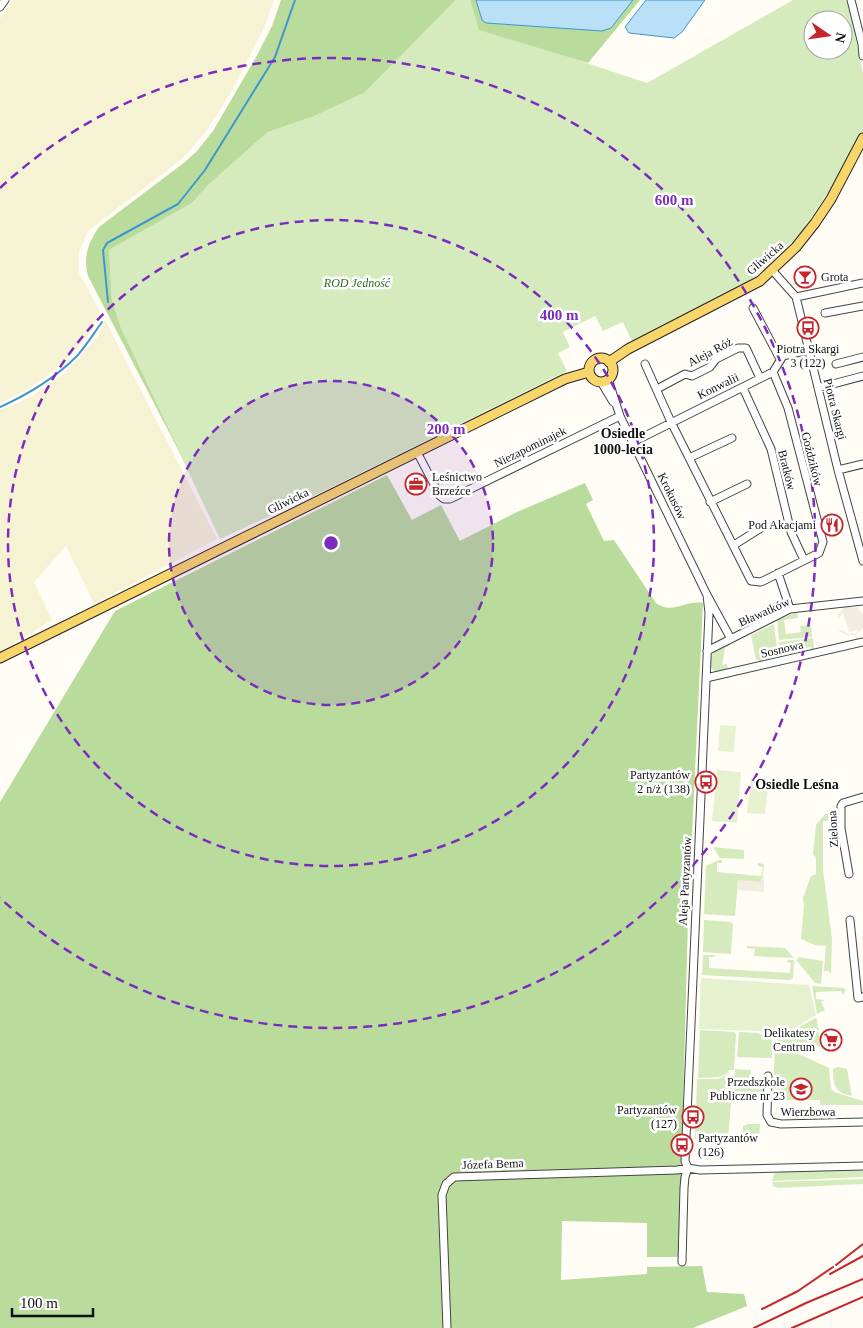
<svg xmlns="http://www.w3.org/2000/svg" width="863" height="1328" font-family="Georgia,serif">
  <rect width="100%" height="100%" fill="#fffdf5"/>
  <path fill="#f6f3d4" d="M13,0H274L264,28L230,94L207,130L182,159L89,230L79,251V273L100,311L91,332L74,352L51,373L25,391L0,403V18Z
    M105,320L217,539L94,604L66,546L34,582L52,620L0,652V410L31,397L66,372L98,336Z"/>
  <path fill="#d5ebbd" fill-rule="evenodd" d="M456,0H470L479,30L517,40L647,83L793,0H846L852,18L863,73V130L831,188L800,234L768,265L748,282L632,342L623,322L603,331L595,316L563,332L570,347L558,353L567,371L328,489L220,539L121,328L112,301L109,250L192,203L208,185L268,132L312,117L364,93ZM813,20H843V50H813Z
    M797,612L798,618L784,620L786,634L801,632L800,626L811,625L812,637L779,640L777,620Z
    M774,624L778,657L760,662L759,660H756L751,635Z
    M813,638L814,649L812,651L811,647L780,653L779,642Z
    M729,644V646L725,648L722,665L727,664L728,669C724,669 718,672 715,671C708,669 710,656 714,652C717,648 724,646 729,644Z
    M825,814H827L834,821H823V870L832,939L831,974L828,971H824L826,946L815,945L801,939L804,906L803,898L811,876L816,874V858L813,854L816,825Z
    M713,847L744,850V859L720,858Z
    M719,860H722V863H717V872L761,876L763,867L758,866V863L764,864L762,882L738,881L735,916L704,914L706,866Z
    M704,920L731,922L733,924L731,954L703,952Z
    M747,946L785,948L794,958L754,956L755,949L747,948Z
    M703,955H715L714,957H709V968L790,973L791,963L787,962L788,960H794L793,978L790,980L702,975Z
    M798,957L823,961L821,984L815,983L797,961Z
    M812,986L844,988L846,990L843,995L841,991L816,992V999L825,1000L821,1002L825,1010L817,1014Z
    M815,1018L817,1019L820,1046L798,1051L777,1040Z
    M700,1030L734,1032L736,1034L734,1070H729L727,1074L719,1077L698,1078Z
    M739,1032L758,1033L772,1040V1058L737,1057Z
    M775,1043L829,1068L831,1088L834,1092L863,1101V1105H820V1100H773Z
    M838,1067L847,1069L852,1096C834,1093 833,1084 833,1069Z
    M735,1069L751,1070L749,1088L765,1089V1093L757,1095V1102H743V1092L734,1091Z
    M727,1075L728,1078L733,1079L728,1139H695L697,1079H718Z
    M748,1124H760L759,1141L742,1140L743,1126Z
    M863,1169V1177L772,1181L774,1174L780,1171Z
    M863,1179V1184L778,1188L773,1186L772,1182Z"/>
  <path fill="#b9dc9c" d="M281,0H456L364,93L312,117L268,132L208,185L192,203L109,250L112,301L121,328L184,461L88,276C83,257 88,243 99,227L185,162L197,151L213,131L255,59L272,26Z
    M470,0H640L588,63L479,30Z
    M387,475L412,520L441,505L460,541L517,512L585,483L593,500L586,504L604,541L614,540L656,603C672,615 686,600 703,603L688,919L679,1257H647V1223L562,1221L561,1280L647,1274V1267L702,1266L707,1292L744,1294L747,1306L693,1328H0V802L115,611Z"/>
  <path fill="#e6f2cf" d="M720,725L736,726L734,752L718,751Z
    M717,770L741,772L737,823L712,821Z
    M751,778L769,780L765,814L747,813Z
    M701,978L809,985L816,1015L776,1040L760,1031L699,1029Z"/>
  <path fill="#f1ede2" d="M858,605H860L858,609L863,614V628L856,634L858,639L856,640L855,635H847L840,632L839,629L849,634L855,633L859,630L849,632L843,612L838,619L837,616L845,606L857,608Z
    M763,877H764V892L739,890L737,892L738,880L760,882Z"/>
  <path fill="#b9e0f7" stroke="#3f96cf" d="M476,0H633L611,28L602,31L486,23L482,20Z
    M646,0H705L682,32L674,38L629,33L625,27Z"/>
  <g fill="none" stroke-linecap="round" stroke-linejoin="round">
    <path stroke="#3f96cf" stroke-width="2" d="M108,302L103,250L107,243L178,204L205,170L275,57L295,0
      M0,407C29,394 54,379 77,356C86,346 94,333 102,322"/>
    <g stroke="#444" stroke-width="9">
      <path id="minor" d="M851,0L862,44L863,56
        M0,7L5,0
        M772,270L796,297L838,470L863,561
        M796,297L863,283
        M753,308L780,359
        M825,313L863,306
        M645,364L671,422L751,581L761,582L819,553L823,542L788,408L773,372
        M836,364L863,357
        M608,379L620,416L707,595L731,639
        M601,382L613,402
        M743,388L771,449L791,532L804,560
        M818,388L863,376
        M657,389L685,374L692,376L710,367L716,359L738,348H746L760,378
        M633,442L773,372L783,356L808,350
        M417,452L440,496L444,499H450L620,416
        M689,458L732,438
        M838,470L863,464
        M710,502L747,484
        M734,545L761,528
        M778,573L790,609
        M707,651L790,609L863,601
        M706,678L863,642
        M849,874L841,828V806L843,803L863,797
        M850,920L858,998L863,997
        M768,1076L767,1115L771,1122L781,1124L863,1122
        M688,1168L685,1161L709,613L707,595
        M682,1262L684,1188L685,1177L688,1168
        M447,1328L442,1195L446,1184L454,1177L677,1170L688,1168L700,1170L863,1166"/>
    </g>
    <g stroke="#222" stroke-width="11">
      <path id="major" d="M589 370a12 12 0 1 1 24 0a12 12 0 1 1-24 0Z
        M609,362L628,349L760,281L796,247L815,223L831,199L863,138
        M0,658L565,379L589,372"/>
    </g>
    <use href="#minor" stroke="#fff" stroke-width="7"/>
    <use href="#major" stroke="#f9d66b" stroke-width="9"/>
    <path stroke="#c4262e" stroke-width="2" d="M836,1265L863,1244
      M830,1274L863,1256
      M762,1309L798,1291L833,1267
      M754,1328L806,1303L863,1279
      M792,1328L863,1297"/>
  </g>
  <circle cx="331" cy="543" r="162" fill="#7b2cbf" fill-opacity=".12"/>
  <g fill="none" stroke="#7b2cbf" stroke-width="2.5" stroke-dasharray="9 6">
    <circle cx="331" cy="543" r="162"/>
    <circle cx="331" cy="543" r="323"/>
    <path d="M0 188A485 485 0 1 1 0 898"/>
  </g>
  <defs>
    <g id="bar-ring" transform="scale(1.125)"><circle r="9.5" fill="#fff" stroke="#c4262e" stroke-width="1.5"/><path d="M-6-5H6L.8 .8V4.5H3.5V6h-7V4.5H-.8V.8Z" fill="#c4262e"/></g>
    <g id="bus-ring" transform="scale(1.125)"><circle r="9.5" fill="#fff" stroke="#c4262e" stroke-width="1.5"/><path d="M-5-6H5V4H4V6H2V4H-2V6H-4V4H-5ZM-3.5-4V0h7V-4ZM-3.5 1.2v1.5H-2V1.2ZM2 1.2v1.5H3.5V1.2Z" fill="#c4262e"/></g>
    <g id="office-ring" transform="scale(1.125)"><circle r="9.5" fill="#fff" stroke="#c4262e" stroke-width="1.5"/><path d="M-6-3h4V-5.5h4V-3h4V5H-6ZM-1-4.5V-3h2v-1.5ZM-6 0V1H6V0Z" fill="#c4262e"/></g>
    <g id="restaurant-ring" transform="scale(1.125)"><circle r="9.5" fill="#fff" stroke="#c4262e" stroke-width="1.5"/><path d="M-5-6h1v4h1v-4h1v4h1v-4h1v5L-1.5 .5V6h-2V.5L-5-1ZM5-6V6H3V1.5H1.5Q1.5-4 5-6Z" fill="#c4262e"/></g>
    <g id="supermarket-ring" transform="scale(1.125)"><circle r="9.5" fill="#fff" stroke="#c4262e" stroke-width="1.5"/><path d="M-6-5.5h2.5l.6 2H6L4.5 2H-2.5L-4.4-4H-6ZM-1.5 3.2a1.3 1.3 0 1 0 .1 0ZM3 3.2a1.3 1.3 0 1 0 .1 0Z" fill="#c4262e"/></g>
    <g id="school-ring" transform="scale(1.125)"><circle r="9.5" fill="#fff" stroke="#c4262e" stroke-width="1.5"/><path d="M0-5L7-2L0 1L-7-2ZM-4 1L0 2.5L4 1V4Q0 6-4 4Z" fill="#c4262e"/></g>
  </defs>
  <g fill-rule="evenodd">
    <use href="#bar-ring" x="805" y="277"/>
    <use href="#bus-ring" x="808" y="328"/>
    <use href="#office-ring" x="416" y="484"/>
    <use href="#restaurant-ring" x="832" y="525"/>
    <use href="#bus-ring" x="706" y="782"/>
    <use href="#supermarket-ring" x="831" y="1040"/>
    <use href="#school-ring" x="801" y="1089"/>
    <use href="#bus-ring" x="693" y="1117"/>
    <use href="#bus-ring" x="682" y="1145"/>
  </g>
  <g text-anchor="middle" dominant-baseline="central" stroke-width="5" stroke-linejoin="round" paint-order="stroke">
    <g font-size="12" fill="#111" stroke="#fff">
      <text transform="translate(765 258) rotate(-41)">Gliwicka</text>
      <text transform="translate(710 352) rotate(-28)">Aleja Róż</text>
      <text transform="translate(718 386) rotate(-26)">Konwalii</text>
      <text transform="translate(835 409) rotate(76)">Piotra Skargi</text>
      <text transform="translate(530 447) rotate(-26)">Niezapominajek</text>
      <text transform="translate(812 459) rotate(76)">Goździków</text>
      <text transform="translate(787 470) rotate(76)">Bratków</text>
      <text transform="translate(672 496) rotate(64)">Krokusów</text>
      <text transform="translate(288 501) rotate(-26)">Gliwicka</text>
      <text transform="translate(764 612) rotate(-24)">Bławatków</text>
      <text transform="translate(782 649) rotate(-13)">Sosnowa</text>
      <text transform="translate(833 829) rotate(-93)">Zielona</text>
      <text transform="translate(685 881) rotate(-87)">Aleja Partyzantów</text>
      <text x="808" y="1112">Wierzbowa</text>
      <text transform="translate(493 1164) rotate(-2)">Józefa Bema</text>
    </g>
    <g font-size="12" fill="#111" stroke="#fff" text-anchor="end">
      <text x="821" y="277" text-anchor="start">Grota</text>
      <text x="808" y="349" text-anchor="middle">Piotra Skargi<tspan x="808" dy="14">3 (122)</tspan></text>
      <text x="432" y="477" text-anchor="start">Leśnictwo<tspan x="432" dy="14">Brzeźce</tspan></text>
      <text x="816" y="525">Pod Akacjami</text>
      <text x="690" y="775">Partyzantów<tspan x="690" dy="14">2 n/ż (138)</tspan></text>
      <text x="815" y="1033">Delikatesy<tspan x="815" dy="14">Centrum</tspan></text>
      <text x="785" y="1082">Przedszkole<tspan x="785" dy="14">Publiczne nr 23</tspan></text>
      <text x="677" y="1110">Partyzantów<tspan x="677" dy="14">(127)</tspan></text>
      <text x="698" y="1138" text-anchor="start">Partyzantów<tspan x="698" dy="14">(126)</tspan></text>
    </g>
    <g font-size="12" font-style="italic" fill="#2f6b1f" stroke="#fff">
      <text x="357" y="283">ROD Jedność</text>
    </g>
    <g font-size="14" font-weight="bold" fill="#111" stroke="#fff">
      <text x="623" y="433">Osiedle<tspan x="623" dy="16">1000-lecia</tspan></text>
      <text x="797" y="784">Osiedle Leśna</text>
    </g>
  </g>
  <circle cx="331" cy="543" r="8" fill="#7b2cbf" stroke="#fff" stroke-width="2.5"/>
  <g font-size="15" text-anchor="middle" font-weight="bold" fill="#7b2cbf" stroke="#fff" stroke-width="5" stroke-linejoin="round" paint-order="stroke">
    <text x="674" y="205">600 m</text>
    <text x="559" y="320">400 m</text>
    <text x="446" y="434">200 m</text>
  </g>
  <g transform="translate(828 35) rotate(103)"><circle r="24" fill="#ffffff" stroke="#a0a0a0"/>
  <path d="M0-4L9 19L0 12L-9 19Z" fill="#c4262e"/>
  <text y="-8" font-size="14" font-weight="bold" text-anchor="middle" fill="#111111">N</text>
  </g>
  <path d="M12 1308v8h81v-8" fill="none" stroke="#111111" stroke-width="2.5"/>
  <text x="20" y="1308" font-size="15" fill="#111111" stroke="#ffffff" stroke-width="4" paint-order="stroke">100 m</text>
</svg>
